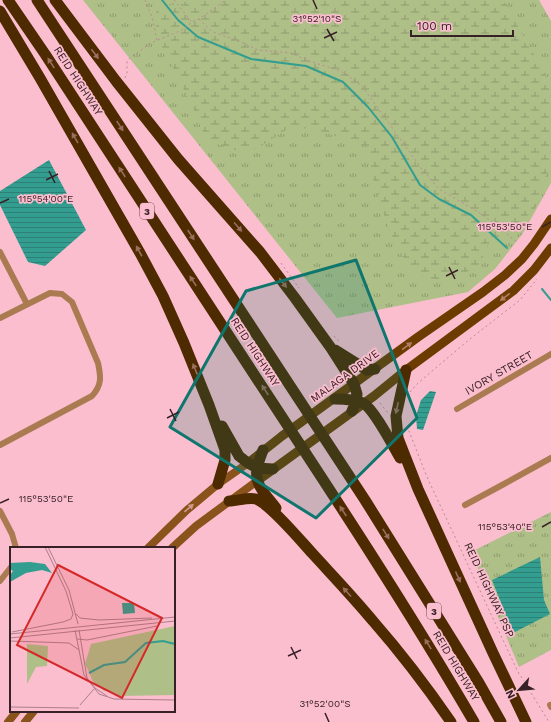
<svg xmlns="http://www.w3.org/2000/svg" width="551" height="722" font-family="'Work Sans',sans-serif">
  <defs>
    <pattern id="grass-tufts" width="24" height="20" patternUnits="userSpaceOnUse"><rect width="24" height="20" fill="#aebf87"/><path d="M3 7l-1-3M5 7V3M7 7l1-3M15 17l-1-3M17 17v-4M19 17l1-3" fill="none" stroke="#8e9b6e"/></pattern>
    <pattern id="wetland-marsh" width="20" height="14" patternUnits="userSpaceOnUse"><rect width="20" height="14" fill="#aebf87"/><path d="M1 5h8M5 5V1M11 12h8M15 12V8" fill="none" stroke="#8e9b6e"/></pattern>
    <pattern id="water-rules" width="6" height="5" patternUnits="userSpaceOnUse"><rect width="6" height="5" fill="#339e8f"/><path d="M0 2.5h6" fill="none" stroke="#2c8075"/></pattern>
  </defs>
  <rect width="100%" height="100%" fill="#fbbece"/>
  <path fill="url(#grass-tufts)" d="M83,0H539L551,21V183L523,233L495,269L468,292L337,318Z
    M551,512V650L519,667L471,552Z"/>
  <path fill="url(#wetland-marsh)" d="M198,0H503L543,70L551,92V168L544,178L535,209L507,233L488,245L479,267L459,275L434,280L414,274L400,252L389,230L376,190L369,163V147L310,128L286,130L261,146L243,153L206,140L192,105L156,35V9L184,2Z"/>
  <path fill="url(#water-rules)" d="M49,160L86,230L45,266L28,262L0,205V191Z
    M430,391L436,392L423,430L417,429L416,416L421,400Z
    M540,557L544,600L550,614L513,633L492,580Z"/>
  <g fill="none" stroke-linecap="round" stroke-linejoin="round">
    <path stroke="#339e8f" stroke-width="2" d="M162,0L178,20L198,37L251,59L306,66L343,82L368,107L392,137L420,185L439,199L471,215L507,248
      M542,289L551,300"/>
    <path stroke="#ba8a96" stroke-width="1" stroke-dasharray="2 3" stroke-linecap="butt" d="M145,0L152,17L157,40
      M174,0L191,21
      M199,19L211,31L241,42L258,50L291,53L309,61L341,71L362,86L421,168L439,189L483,215L518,243
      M125,78L127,73V61L131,57L151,43L182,30L192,22L199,19L226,0
      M281,263L299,288
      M334,336L340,342
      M410,392L416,385L425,377L470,339L520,300L537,279
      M380,403L388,413
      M407,426L427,477L517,670L549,722"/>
    <path stroke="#aa7b51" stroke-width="6" d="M0,252L27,304
      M0,318L50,293L62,294L72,302L98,363C101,377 102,385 92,396L0,445
      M457,409L551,354
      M465,505L504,484L551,458
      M0,511L12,534L16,548
      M0,581L11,567
      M550,705L551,707"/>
    <path stroke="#8a531b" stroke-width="8" d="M148,548L187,510L218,484L248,463
      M172,548L196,526L257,481
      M8,722L17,711
      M25,722L34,711"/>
    <path stroke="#6c3b00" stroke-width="9" d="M248,463L282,436L418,337L483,292L505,275L522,259L534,244L551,219
      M257,481L374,396L406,370L513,291L534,270L551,248"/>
    <path stroke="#4e2a01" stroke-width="11" d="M8,0L45,54C117,164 189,274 261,385C334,496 407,607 474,722
      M37,0L365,500L479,683L501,722
      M55,0L116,81L178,159L260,252L295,298L331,348L354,384L357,394L356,402L352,411
      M0,11L40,78L140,253L163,296L184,343L209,405L225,450V460L218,484
      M335,350L367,370L375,369
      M406,370L396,416L398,438L418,489L493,653L526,722
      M335,399C344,399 354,399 363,403C374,409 393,446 400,458
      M222,426L239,456L248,463L257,468L273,469
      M263,450C261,456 258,463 257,469C254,485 267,496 276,508
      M229,501C236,501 249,497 256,499C271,505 300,540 312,553C333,576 354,598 373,621C401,653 427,687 451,722"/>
  </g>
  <defs><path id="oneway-solid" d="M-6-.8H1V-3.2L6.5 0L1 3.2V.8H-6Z"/></defs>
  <g fill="#9c6d5d">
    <use href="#oneway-solid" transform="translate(95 54) rotate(53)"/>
    <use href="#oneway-solid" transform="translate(51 63) rotate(-123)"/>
    <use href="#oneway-solid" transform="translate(120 126) rotate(57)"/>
    <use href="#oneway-solid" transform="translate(75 138) rotate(-120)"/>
    <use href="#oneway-solid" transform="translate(122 172) rotate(-123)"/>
    <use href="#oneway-solid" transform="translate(238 227) rotate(49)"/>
    <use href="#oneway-solid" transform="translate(191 235) rotate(57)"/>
    <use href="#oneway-solid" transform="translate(139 251) rotate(-119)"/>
    <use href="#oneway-solid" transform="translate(193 281) rotate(-123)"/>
    <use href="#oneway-solid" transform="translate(283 283) rotate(52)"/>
    <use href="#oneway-solid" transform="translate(195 369) rotate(-112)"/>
    <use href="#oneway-solid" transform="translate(265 390) rotate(-123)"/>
    <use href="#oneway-solid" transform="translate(397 408) rotate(102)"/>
    <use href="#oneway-solid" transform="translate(343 511) rotate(-123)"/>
    <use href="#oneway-solid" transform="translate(386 534) rotate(58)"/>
    <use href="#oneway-solid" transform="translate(458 577) rotate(66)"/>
    <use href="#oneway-solid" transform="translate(347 592) rotate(-132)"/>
    <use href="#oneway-solid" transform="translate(428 644) rotate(-122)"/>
  </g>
  <g fill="#b47c67">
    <use href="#oneway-solid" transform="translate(505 297) rotate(143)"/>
    <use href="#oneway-solid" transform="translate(407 346) rotate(-36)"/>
  </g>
  <use fill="#d3998f" href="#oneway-solid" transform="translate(189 508) rotate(-41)"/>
  <path fill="#0f766e" fill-opacity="0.2" stroke="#0f766e" stroke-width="3" stroke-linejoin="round" d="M356,260L417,418L316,518L170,427L246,291Z"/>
  <path fill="none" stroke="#372026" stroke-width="1.5" d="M313,0L317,9M327,29L334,41M324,38L337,32M49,171L55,183M46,180L58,174M0,203L9,199M542,227L551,222M449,267L455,279M446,276L458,270M170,409L176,421M167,418L179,412M0,503L9,499M542,527L551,522M291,647L297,659M288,656L301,650M325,713L329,722"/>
  <g text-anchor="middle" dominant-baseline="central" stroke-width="3.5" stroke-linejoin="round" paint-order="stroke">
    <g fill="#fbbece" stroke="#724f58" stroke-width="1">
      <rect x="140" y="203" width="14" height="16" rx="3"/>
      <rect x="427" y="603" width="14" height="16" rx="3"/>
    </g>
    <g font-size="10" font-weight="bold" fill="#372026">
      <text x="147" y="211">3</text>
      <text x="434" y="611">3</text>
    </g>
    <g font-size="11" fill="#372026" stroke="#fbbece">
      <text transform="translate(78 81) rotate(57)">REID HIGHWAY</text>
      <text transform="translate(255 352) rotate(57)">REID HIGHWAY</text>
      <text transform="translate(499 373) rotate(-30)">IVORY STREET</text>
      <text transform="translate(345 376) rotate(-36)">MALAGA DRIVE</text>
      <text transform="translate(489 590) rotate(65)">REID HIGHWAY PSP</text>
      <text transform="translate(456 666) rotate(59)">REID HIGHWAY</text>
    </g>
  </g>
  <g transform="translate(10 547)">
    <rect width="165" height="165" fill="#fbbece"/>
    <path d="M165,79V148L109,149L86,139L75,117L81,97ZM17,97L38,99L37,119L26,120L17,137Z" fill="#aebf87"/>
    <path d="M117,91L139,93L137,100L145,116V126L150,141L147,147L136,145L94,144L82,133L78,121L80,113L86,110L104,114L111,107L112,95Z" fill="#aebf87"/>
    <path d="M20,15L35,17L42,26L32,23L16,26L0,35V28L3,24L0,22V16ZM112,56H124L125,66L113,67Z" fill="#339e8f"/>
    <path fill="none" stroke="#339e8f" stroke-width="2" d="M79,126L94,118L115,115L136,96L153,94L165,97"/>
    <path fill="none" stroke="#ad7f8b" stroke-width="1" d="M35,0L56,44L63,67M38,0L59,43L68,77M66,67L70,71L89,73L142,71M65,83L74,128L89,147L104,152L165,153M69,83L77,131L85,141L97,149M2,85L53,75L61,72L63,67M0,87L165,70M0,91L165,74M67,92L77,93L147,79M0,94L59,96L69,103M70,158L84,142M0,160L69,161"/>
    <path fill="#d62828" fill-opacity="0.15" stroke="#d62828" stroke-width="2" d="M48,18L152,71L112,151L7,98Z"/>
    <rect width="165" height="165" fill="none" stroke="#372026" stroke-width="2"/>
  </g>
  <g font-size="10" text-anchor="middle" fill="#372026" stroke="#fbbece" stroke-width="3.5" stroke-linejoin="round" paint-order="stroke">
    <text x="317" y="22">31°52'10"S</text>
    <text x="46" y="202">115°54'00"E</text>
    <text x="505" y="230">115°53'50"E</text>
    <text x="46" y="502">115°53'50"E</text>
    <text x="505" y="530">115°53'40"E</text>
    <text x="325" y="707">31°52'00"S</text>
  </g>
  <g transform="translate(519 690) rotate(243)" stroke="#fbbece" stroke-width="3" paint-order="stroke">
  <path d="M0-3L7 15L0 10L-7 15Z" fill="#372026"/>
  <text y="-6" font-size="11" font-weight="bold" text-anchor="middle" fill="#372026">N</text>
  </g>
  <path d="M411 30v6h102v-6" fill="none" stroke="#372026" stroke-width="2"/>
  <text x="417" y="30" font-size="12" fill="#372026" stroke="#fbbece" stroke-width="3" paint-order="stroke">100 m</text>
</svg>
